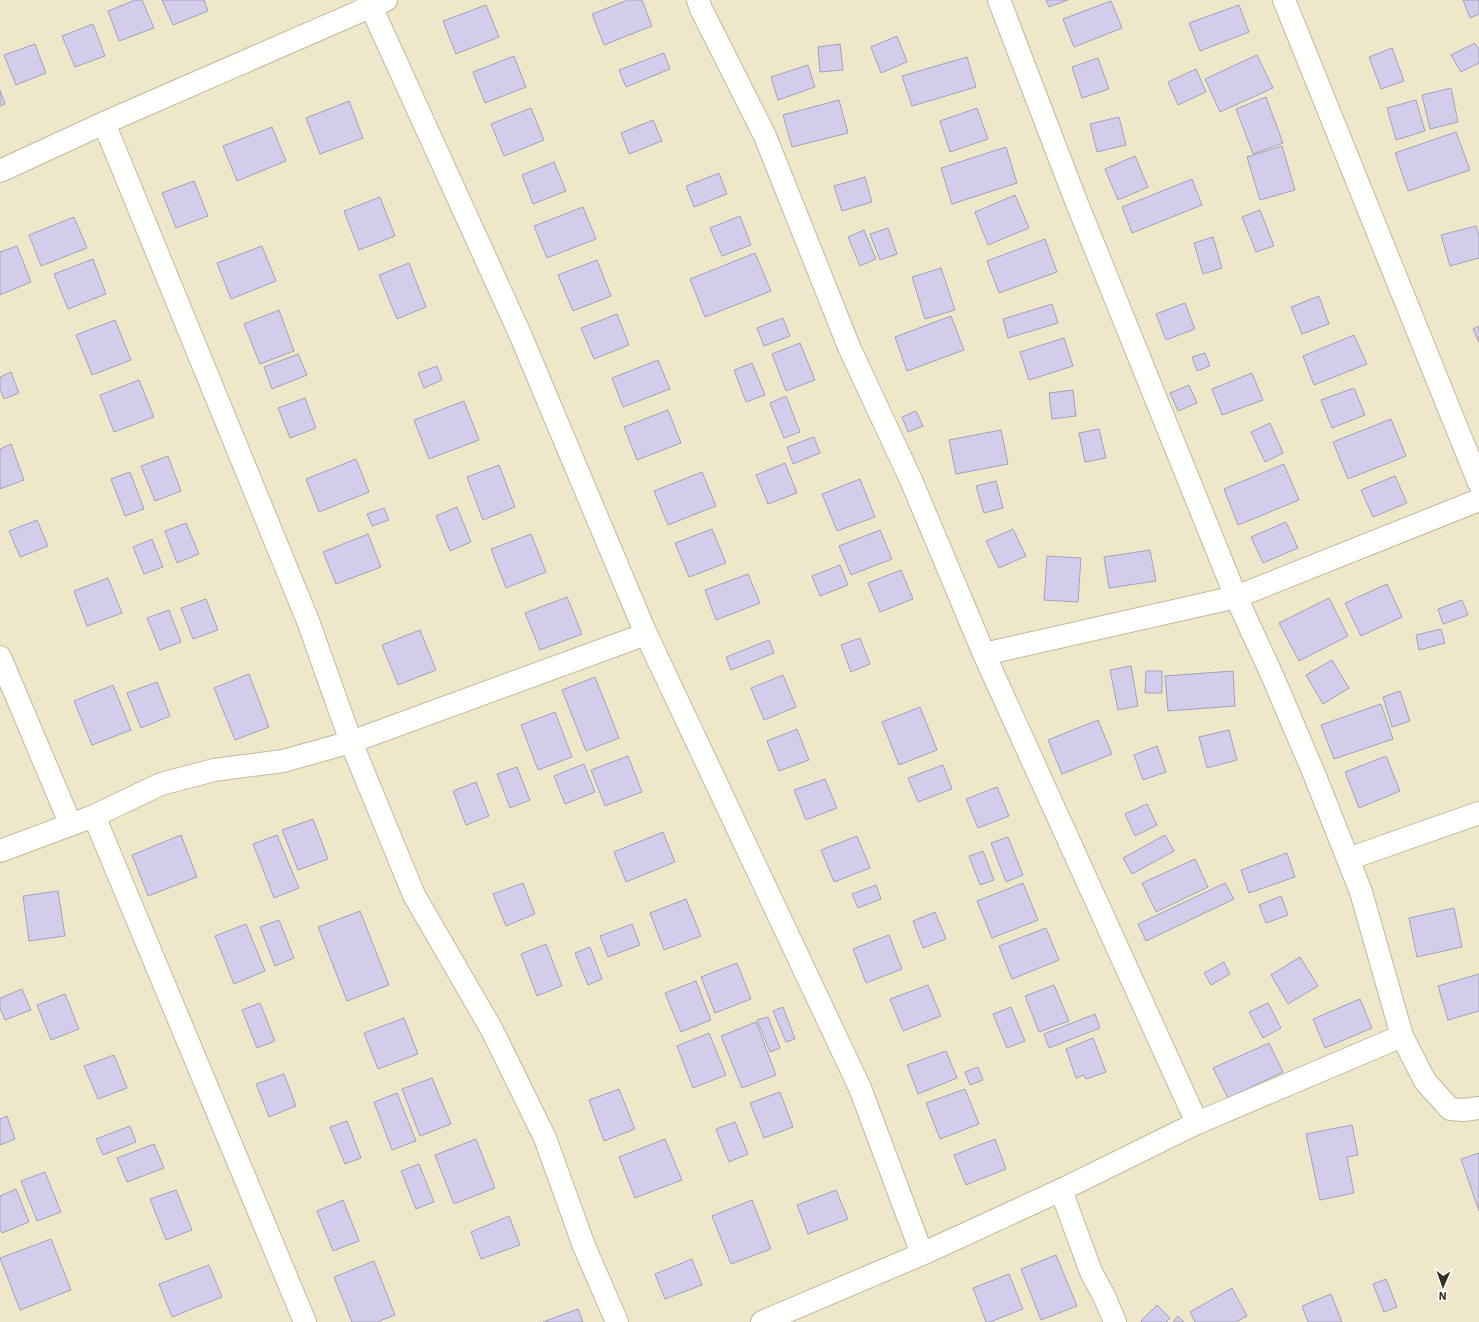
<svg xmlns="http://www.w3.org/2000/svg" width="1479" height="1322" font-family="'IBM Plex Sans',sans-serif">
  <rect width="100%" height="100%" fill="#efe7c9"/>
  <path fill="#d1cdeb" stroke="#a5a1bd" d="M135,0H142L154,28L119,41L108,11Z
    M162,0H204L208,11L173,25Z
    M628,0H642L652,26L604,45L592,14Z
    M1046,0H1068L1049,7Z
    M1463,0H1479V14L1470,18Z
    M1111,1L1122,28L1074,47L1063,19Z
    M486,5L499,37L456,54L443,21Z
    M1239,5L1249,32L1200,51L1189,23Z
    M93,24L105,56L75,67L62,36Z
    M897,36L907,62L881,73L871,47Z
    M1475,43L1479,50V63L1461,72L1451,55Z
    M35,44L46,73L16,85L4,55Z
    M840,44L843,70L820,72L818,47Z
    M1392,48L1404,81L1381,89L1369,57Z
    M664,53L670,69L626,87L619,70Z
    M1257,55L1273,88L1220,112L1205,79Z
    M514,56L526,87L485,103L473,72Z
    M967,57L976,87L912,106L902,76Z
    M1098,58L1109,89L1082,98L1072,67Z
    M808,65L815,87L778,100L771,77Z
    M1196,69L1206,92L1178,105L1168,82Z
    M1451,88L1458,122L1430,129L1422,95Z
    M0,90L5,104L0,106Z
    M1266,97L1283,143L1253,154L1236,109Z
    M839,100L848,133L792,147L783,115Z
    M1416,100L1425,131L1396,140L1387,108Z
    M349,101L363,138L320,154L306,118Z
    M531,108L544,140L504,156L491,124Z
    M977,108L988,139L950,152L940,121Z
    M1119,117L1126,145L1097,152L1090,124Z
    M653,120L662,141L629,154L621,133Z
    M272,127L286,161L237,181L223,146Z
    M1456,132L1470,170L1408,191L1395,153Z
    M1282,146L1295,190L1260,200L1247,157Z
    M1006,147L1017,183L952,204L941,168Z
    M1135,156L1148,187L1118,200L1105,169Z
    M554,162L566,191L533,204L522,175Z
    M719,173L727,194L694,207L686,186Z
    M865,177L872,202L842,211L834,186Z
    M1192,179L1202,205L1132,233L1122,207Z
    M194,181L208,216L176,228L162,193Z
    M1015,195L1029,228L988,245L975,212Z
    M380,197L395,236L359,250L344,211Z
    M583,207L596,239L547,258L534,226Z
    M1260,210L1274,246L1256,252L1242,217Z
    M740,216L751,245L722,256L710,228Z
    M74,217L87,248L41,266L29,235Z
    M1476,226L1479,236V258L1450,266L1441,235Z
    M888,228L897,254L880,260L870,234Z
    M864,230L876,259L860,266L848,237Z
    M1213,237L1222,268L1203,274L1194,243Z
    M1045,239L1057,272L999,293L987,261Z
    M17,246L31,282L0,295V252Z
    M262,246L276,281L231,299L217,263Z
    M755,253L771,291L705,317L690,279Z
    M93,259L106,294L68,309L54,274Z
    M597,260L611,296L573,311L558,275Z
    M409,263L426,307L397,319L379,275Z
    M941,268L955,310L925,319L912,277Z
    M1319,296L1329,324L1302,334L1291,307Z
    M1185,303L1195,329L1166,340L1156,314Z
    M1052,304L1058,323L1008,338L1003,319Z
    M279,310L294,351L260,364L244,324Z
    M617,314L629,345L594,359L581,328Z
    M951,316L964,350L907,371L895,337Z
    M783,318L790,336L764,346L757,328Z
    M115,320L131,360L92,375L76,335Z
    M1479,326V342L1473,329Z
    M1354,335L1367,364L1314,385L1303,356Z
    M1064,338L1073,366L1029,380L1020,352Z
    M800,343L815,380L786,391L772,354Z
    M1205,353L1210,366L1197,371L1192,357Z
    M298,354L307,375L272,389L264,367Z
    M658,360L670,389L623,407L612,378Z
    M752,363L765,395L746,402L734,370Z
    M437,366L442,380L424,388L418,373Z
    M11,372L19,393L4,399L0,389V377Z
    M1252,373L1263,400L1222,415L1212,389Z
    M139,380L154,417L114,432L100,395Z
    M1189,385L1197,403L1178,411L1170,393Z
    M1354,388L1365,415L1332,428L1321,400Z
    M1073,390L1076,416L1052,419L1049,393Z
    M786,396L800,432L784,438L770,403Z
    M305,398L316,428L290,438L278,408Z
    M464,401L479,440L429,459L414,420Z
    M668,410L681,443L637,460L624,427Z
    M916,411L923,426L908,432L902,417Z
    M1391,419L1406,456L1348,479L1333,442Z
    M1270,423L1283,453L1265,462L1251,432Z
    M1099,429L1106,458L1085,462L1079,433Z
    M1001,430L1008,464L956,474L949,440Z
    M814,437L820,453L793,464L787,447Z
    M11,444L24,480L0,489V449Z
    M168,456L181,491L155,501L141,466Z
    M356,459L369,492L319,512L306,479Z
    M785,463L797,493L768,504L756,475Z
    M1284,464L1299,500L1238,525L1224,489Z
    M499,465L515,507L483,520L467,477Z
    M130,472L144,509L125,516L111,479Z
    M702,472L716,506L668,525L654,491Z
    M1395,476L1407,503L1373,517L1361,490Z
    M860,479L875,517L837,531L822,494Z
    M996,481L1003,508L984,513L976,486Z
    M457,507L471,542L450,551L436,516Z
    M384,508L389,520L372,526L367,514Z
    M37,520L48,546L20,557L9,531Z
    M1286,522L1298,548L1263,563L1251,537Z
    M186,523L199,554L177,563L165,531Z
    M712,529L726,563L689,577L675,543Z
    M1013,529L1026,556L999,568L986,541Z
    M880,530L892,559L851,575L839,546Z
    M368,534L381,567L336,584L323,552Z
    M531,534L546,572L506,588L491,549Z
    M152,539L163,567L144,574L133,547Z
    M1150,550L1156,581L1109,588L1104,557Z
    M1047,556L1081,558L1078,602L1044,600Z
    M840,565L848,585L820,596L812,576Z
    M901,570L913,599L880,612L868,583Z
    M748,574L760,603L716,620L705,590Z
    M108,578L122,613L87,626L74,591Z
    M1387,584L1402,617L1361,636L1345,603Z
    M567,597L582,634L540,650L525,613Z
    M1329,598L1348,636L1299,661L1279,623Z
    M206,599L218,630L193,639L181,608Z
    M1462,600L1468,615L1443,624L1438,609Z
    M169,610L181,642L160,650L147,618Z
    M1441,629L1445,643L1419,650L1416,635Z
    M420,630L436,670L398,685L382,645Z
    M860,638L870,664L851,672L841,645Z
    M769,640L774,653L731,670L726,657Z
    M1332,660L1349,688L1323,704L1306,675Z
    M1131,666L1138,706L1118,710L1110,670Z
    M1146,671H1162V693H1145Z
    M1233,671L1235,706L1168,711L1165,676Z
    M249,674L269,727L235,740L214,688Z
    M783,675L796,707L764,720L751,688Z
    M595,677L619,738L586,751L562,690Z
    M157,682L170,716L141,728L127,693Z
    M113,685L131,730L92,745L74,701Z
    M1400,691L1410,721L1392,727L1383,697Z
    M1381,704L1393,739L1334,759L1321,725Z
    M920,707L937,750L899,765L882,722Z
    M555,712L572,757L538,770L521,725Z
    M1098,720L1112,754L1062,774L1048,740Z
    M797,729L809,760L779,771L767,741Z
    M1229,730L1237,760L1207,768L1199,737Z
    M1157,746L1166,772L1143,780L1134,755Z
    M628,756L642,792L605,806L591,770Z
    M1386,756L1400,791L1359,808L1345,772Z
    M584,764L595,792L565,804L554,776Z
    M943,765L952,789L918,802L908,778Z
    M517,767L530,800L510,808L497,774Z
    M825,779L837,808L806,820L794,790Z
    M476,782L489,816L466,825L453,791Z
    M997,787L1009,816L978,828L966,799Z
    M1147,804L1157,825L1135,836L1125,814Z
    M313,819L328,859L298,870L282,830Z
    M663,832L675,862L626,882L614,852Z
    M181,835L197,877L148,896L132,855Z
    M277,835L299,888L274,898L253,844Z
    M1165,835L1174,851L1132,874L1123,858Z
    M857,836L870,868L834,882L821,850Z
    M1008,837L1023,875L1006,882L991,843Z
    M983,851L994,880L980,885L969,856Z
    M1287,853L1295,877L1249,893L1241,870Z
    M1195,859L1208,887L1156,912L1142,883Z
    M523,883L535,914L506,926L493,894Z
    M1023,883L1038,920L992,938L977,901Z
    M1225,883L1234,899L1146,941L1138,924Z
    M876,885L881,899L858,908L852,894Z
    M58,891L65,936L29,941L23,896Z
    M1281,896L1288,915L1266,923L1259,905Z
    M686,899L701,936L664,950L650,913Z
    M1454,908L1462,947L1417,957L1409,918Z
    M360,911L389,985L347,1001L318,927Z
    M935,912L946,939L923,948L913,921Z
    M279,920L294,958L275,966L260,927Z
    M246,924L265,971L234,984L215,936Z
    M632,924L640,945L608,957L600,936Z
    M1046,928L1059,960L1012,979L999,946Z
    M889,935L902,969L866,983L853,949Z
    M546,944L562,986L537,996L521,954Z
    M590,947L602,979L588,985L575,953Z
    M1300,957L1318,986L1288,1004L1271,975Z
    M1224,962L1230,974L1211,985L1204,973Z
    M737,963L751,999L715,1013L701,977Z
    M1479,974V1011L1448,1020L1438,986Z
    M696,981L711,1020L681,1032L665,993Z
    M928,985L941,1016L903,1031L890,999Z
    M1054,985L1069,1021L1039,1032L1025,996Z
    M22,989L31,1010L5,1020L0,1008V998Z
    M65,994L79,1029L51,1040L37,1005Z
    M1360,999L1372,1028L1325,1048L1313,1019Z
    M260,1003L275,1041L257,1048L242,1010Z
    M1268,1003L1281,1028L1263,1038L1249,1012Z
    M783,1007L795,1039L786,1042L773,1011Z
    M1011,1007L1025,1041L1007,1048L993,1014Z
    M1095,1014L1100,1028L1049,1048L1044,1034Z
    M768,1017L780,1048L770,1052L757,1020Z
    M404,1018L418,1054L378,1069L364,1033Z
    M756,1022L776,1075L742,1088L721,1036Z
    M709,1033L726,1075L693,1088L677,1046Z
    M1093,1038L1106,1072L1086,1079L1084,1075L1076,1078L1066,1049Z
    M1269,1043L1283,1072L1228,1098L1213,1068Z
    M946,1051L957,1078L918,1094L907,1065Z
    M114,1055L127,1088L98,1099L84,1066Z
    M978,1067L983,1080L970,1085L965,1072Z
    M284,1074L296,1106L269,1117L256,1084Z
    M432,1078L451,1124L420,1136L402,1089Z
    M619,1089L635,1129L604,1141L589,1100Z
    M965,1089L979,1124L940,1139L926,1103Z
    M780,1092L793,1127L764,1138L750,1103Z
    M397,1093L416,1141L392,1150L374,1102Z
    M7,1116L15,1139L0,1145V1119Z
    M347,1121L361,1158L345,1164L330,1127Z
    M735,1122L748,1154L729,1162L716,1129Z
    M1352,1125L1358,1155L1347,1157L1354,1193L1320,1200L1306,1134Z
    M130,1126L136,1142L103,1155L96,1139Z
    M476,1139L495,1188L454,1204L435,1155Z
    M665,1139L682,1180L635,1198L619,1157Z
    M995,1139L1006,1169L966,1185L954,1155Z
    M154,1144L164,1168L127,1182L117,1158Z
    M1479,1153V1211L1461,1159Z
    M419,1164L434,1202L416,1209L401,1171Z
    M45,1172L61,1212L37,1221L21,1181Z
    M16,1189L29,1222L2,1233L0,1229V1196Z
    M176,1190L192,1230L166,1240L150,1199Z
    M836,1190L848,1219L808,1234L797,1205Z
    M343,1200L359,1241L333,1251L317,1211Z
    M752,1200L771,1249L731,1264L712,1216Z
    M509,1216L520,1245L481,1259L471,1232Z
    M51,1239L71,1290L20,1310L0,1258Z
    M1056,1255L1077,1306L1041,1320L1021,1269Z
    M692,1259L702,1285L665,1299L655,1274Z
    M374,1261L395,1315L377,1322H352L334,1277Z
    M209,1265L222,1297L172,1317L159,1284Z
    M1009,1274L1023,1309L990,1322H986L973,1288Z
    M1386,1279L1397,1307L1384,1312L1373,1284Z
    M1232,1288L1247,1316L1236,1322H1195L1190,1312Z
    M1331,1294L1342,1322H1308L1302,1306Z
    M1157,1305L1170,1318L1166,1322H1142L1141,1321Z
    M578,1309L583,1322H543Z
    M1178,1316L1184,1322H1173Z"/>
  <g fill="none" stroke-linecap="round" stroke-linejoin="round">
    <g stroke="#c1ba9c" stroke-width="24">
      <path id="street" d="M368,0L520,334L646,634L860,1088L922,1254
        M698,0L701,9L765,136L849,347L911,480L984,654L1197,1123
        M1284,0L1479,483
        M104,123L308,621L351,742L414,895L492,1030L545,1138L584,1246L617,1322
        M0,171L104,123L386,0
        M984,654L1236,597L1479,500
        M0,657L70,823
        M94,816L305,1322
        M0,851L94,816L161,784L214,770L283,761L351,742L646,634
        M1348,859L1479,813
        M1402,1036L1425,1081L1450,1109L1464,1110L1479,1108
        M1061,1190L1091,1272L1105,1298L1115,1322
        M762,1322L922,1254L1061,1190L1197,1123L1402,1036L1361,892L1315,776L1272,675L1236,597L1076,201L999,0"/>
    </g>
    <use href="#street" stroke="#fff" stroke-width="22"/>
  </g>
  <g transform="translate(1443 1286) rotate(182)" stroke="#ffffff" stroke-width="3" paint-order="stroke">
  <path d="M0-3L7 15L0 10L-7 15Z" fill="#322f24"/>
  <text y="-6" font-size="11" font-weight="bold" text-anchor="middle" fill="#322f24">N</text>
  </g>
</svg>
